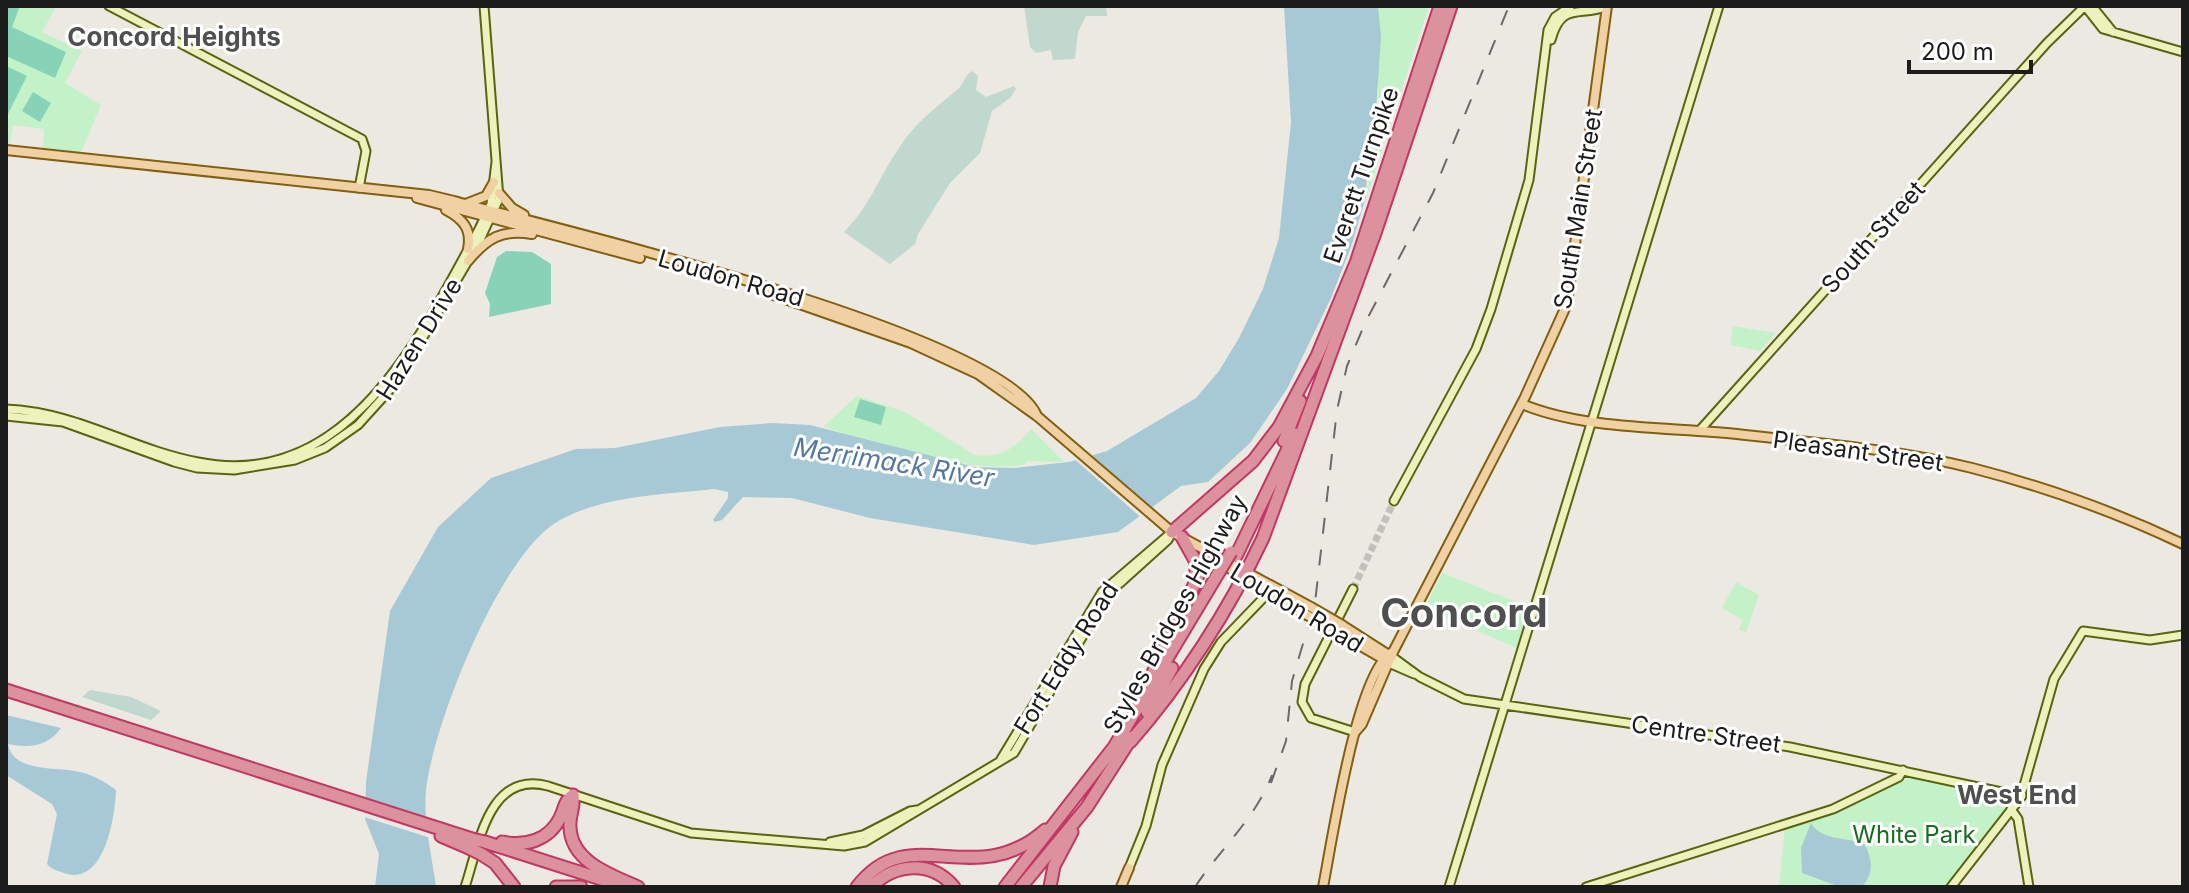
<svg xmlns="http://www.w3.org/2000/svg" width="2189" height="893" font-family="Inter,sans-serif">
  <rect width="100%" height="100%" fill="#ece9e2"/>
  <path fill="#c1d8ce" d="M1106,6L1107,16H1086L1078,32L1075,59L1053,60L1051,50L1036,53L1030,47L1024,6Z
    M972,71L978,76L976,90L986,97L1014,86L1016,89L1010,98L992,111L980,153L950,183L918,234L915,244L890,264L844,232C872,203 877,180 899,148C914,124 935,108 957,90C964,84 964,76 972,71Z
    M90,690L131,697L161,711L151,720L82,697Z"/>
  <path fill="#c3f2c8" d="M6,6L56,7L42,32L82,51L65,83L101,105L81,152L43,148L44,129L13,125L10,144L6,143Z
    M1378,6H1429L1365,202C1374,169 1364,135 1378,103Z
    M1733,326L1776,333L1760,351L1730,345Z
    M857,396L905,412L975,455C999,459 1017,447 1031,429L1064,462L1027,461L1023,465C976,470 939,460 895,447C871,439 848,437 824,426Z
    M1442,573L1530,607L1517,648L1425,608Z
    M1736,582L1759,595L1746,632L1739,630L1743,620L1722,608Z
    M1909,778L2008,797L2010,801L2002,816L1945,887H1779L1785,828L1857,804Z"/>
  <path fill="#88d3b8" d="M6,6H20L12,27L66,52L55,78L6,56Z
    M6,66L27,76L7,116L6,115Z
    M33,92L51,103L40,122L22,111Z
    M506,251L532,252L551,264V304L489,317L490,304L485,293L497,257Z
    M860,399L886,407L881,425L854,417Z"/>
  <path fill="#a7c9d5" d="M1284,6H1378L1381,36L1376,111L1368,145L1366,197L1351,247L1331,298L1287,389L1250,443L1208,482L1181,486L1118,532L1034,545L870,518L792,498L743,497L722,520L715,522L713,520L728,498V492L714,489C662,495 607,495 560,520C501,551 433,725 426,790C423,821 432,856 436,887H375L379,854L365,819L366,782L390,611L438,527L491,478L576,449L615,448L720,427L773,423L810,425L975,467L1013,468L1069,462L1107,451L1196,398L1219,371L1239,338L1263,289L1279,238L1291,122Z
    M6,715L61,728C48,747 29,748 8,744C13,772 54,767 75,771C91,774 103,780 116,790C115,819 104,887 64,873C57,870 52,870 47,864L57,814L52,804L6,775Z
    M1811,823C1821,841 1848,837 1864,844C1873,858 1874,874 1862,887H1840L1802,873L1801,848Z"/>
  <path fill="#ece9e2" d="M1089,453L1156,511L1144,520L1072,457Z
    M361,798L432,821L434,839L361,816Z"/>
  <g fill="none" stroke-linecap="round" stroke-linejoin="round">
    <path stroke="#c2c0ba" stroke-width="7" stroke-dasharray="7 3.5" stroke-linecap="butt" d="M1353,589L1394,501"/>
    <g stroke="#596411" stroke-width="11">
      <path id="secondary" d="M109,6L362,139L366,151L359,188
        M2085,6L2103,29L2183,52
        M2092,6L2113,32
        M1551,40C1562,0 1581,18 1607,6
        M6,409C78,412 130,449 198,462C347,492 421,336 479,229L491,204L496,162
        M6,416L63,422L174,462L197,468L234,470L295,460L325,448L358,425L396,383L478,244L499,199L484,6
        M1700,430L2047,43L2085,6
        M1394,501L1476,349L1491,309L1529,180L1548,30L1555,17L1571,6
        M1353,589L1305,684L1302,702L1311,718L1355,732
        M1394,658L1420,677L1464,699L1790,747L2011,794
        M1391,664L1414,674
        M1001,759L1102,592L1172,532
        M2023,789L2054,679L2083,631L2150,640L2183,635
        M2011,809L2018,819L2029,887
        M830,842L863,835L910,811L917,810
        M1129,868L1146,826L1162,765L1204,669L1221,642L1271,590
        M465,887C479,845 488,770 548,786L691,833L844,846L865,842L1014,753L1107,595L1168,540L1172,532
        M1449,887L1719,6
        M1586,887L1833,809L1899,777L1903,770
        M1951,887L2022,796L2021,788"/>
    </g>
    <g stroke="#825f11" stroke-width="12">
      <path id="primary" d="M6,150L429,195L454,201C550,227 1006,335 1037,416
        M499,193L512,208L524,215
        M417,198L640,258
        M468,203L486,196L494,182
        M446,210C463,219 472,229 468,249
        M468,261C487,238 502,229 532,234
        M768,293L911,343L978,374L1037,416L1172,532L1311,607
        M1522,404C1584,430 1670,427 1737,434C1815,443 1896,449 1972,468C2042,486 2118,513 2183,544
        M1212,554L1214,559L1307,615
        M1342,625L1392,657
        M1338,633L1387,661
        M1355,732L1362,724L1393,652L1525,397L1567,304L1607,6
        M1121,887L1129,868
        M1323,887C1331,847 1358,665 1393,652"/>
    </g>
    <g stroke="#c23763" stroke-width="15">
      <path id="highway" d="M1284,441L1300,401
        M1172,532L1253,461L1279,427L1317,356L1356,263L1440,6
        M1236,556L1295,434
        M1197,577L1212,554
        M1152,675L1196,581V562L1182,537
        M6,690L472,839
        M1147,712L1172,668
        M1130,742C1182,683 1229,610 1263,538L1375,233L1451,6
        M573,795C575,806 569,816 570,827C571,862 611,875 638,887
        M441,836L469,848
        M485,842L626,887
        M502,842C526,847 549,840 560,818C565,808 564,801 573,795
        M481,854L495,863L514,887
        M556,887H581
        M857,887C909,818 974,893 1045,830
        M871,887C895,863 931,860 954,887
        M1005,887L1114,747L1219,572
        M1021,887L1087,807L1132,737
        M1050,887L1054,866L1072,832"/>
    </g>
    <use href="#secondary" stroke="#edf1bb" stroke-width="7"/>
    <use href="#primary" stroke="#f0d1a3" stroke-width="8"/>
    <use href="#highway" stroke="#db929e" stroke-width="11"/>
    <path stroke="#6a6a6a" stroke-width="2" stroke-dasharray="16 16" stroke-linecap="butt" d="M1271,783L1286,741L1292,681L1315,603L1337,410L1347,366L1365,323L1433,193L1509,6
      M1195,887C1220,849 1256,818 1272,775"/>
    <g stroke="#825f11" stroke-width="12" stroke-linecap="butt">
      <path id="primary-bridge" d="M1311,607L1342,625
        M1307,615L1338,633"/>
    </g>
    <g stroke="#c23763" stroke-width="15" stroke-linecap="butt">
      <path id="highway-bridge" d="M1219,572L1231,552
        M472,839L485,842
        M469,848L481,854"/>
    </g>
    <use href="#primary-bridge" stroke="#f0d1a3" stroke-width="8"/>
    <use href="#highway-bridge" stroke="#db929e" stroke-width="11"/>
  </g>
  <g text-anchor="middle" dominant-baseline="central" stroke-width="6" stroke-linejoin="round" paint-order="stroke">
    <g font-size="24" fill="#1c1c1c" stroke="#fff">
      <text transform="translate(1361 175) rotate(-71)">Everett Turnpike</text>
      <text transform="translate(1578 209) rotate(-81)">South Main Street</text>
      <text transform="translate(1873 237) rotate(-48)">South Street</text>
      <text transform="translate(731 278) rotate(16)">Loudon Road</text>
      <text transform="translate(419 339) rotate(-58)">Hazen Drive</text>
      <text transform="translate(1858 451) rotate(8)">Pleasant Street</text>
      <text transform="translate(1297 608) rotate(31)">Loudon Road</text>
      <text transform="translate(1175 614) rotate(-61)">Styles Bridges Highway</text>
      <text transform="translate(1066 658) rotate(-58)">Fort Eddy Road</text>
      <text transform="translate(1706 734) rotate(8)">Centre Street</text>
    </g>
    <g font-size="24" fill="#176c20" stroke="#fff">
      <text x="1914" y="834">White Park</text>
    </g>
    <g font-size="26" font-weight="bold" fill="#4f4f4f" stroke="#fff">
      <text x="174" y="36">Concord Heights</text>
      <text x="2017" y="794">West End</text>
    </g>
    <g font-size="26" font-style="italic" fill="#54789f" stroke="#fff">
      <text transform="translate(894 462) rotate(9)">Merrimack River</text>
    </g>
    <g font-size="40" font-weight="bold" fill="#4f4f4f" stroke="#fff">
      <text x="1464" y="612">Concord</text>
    </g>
  </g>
  <rect width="2189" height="893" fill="none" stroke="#1c1c1c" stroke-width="16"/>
  <path d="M1909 60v12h122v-12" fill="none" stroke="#1c1c1c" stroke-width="4"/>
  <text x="1921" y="60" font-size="24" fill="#1c1c1c" stroke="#ffffff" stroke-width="6" paint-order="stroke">200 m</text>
</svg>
